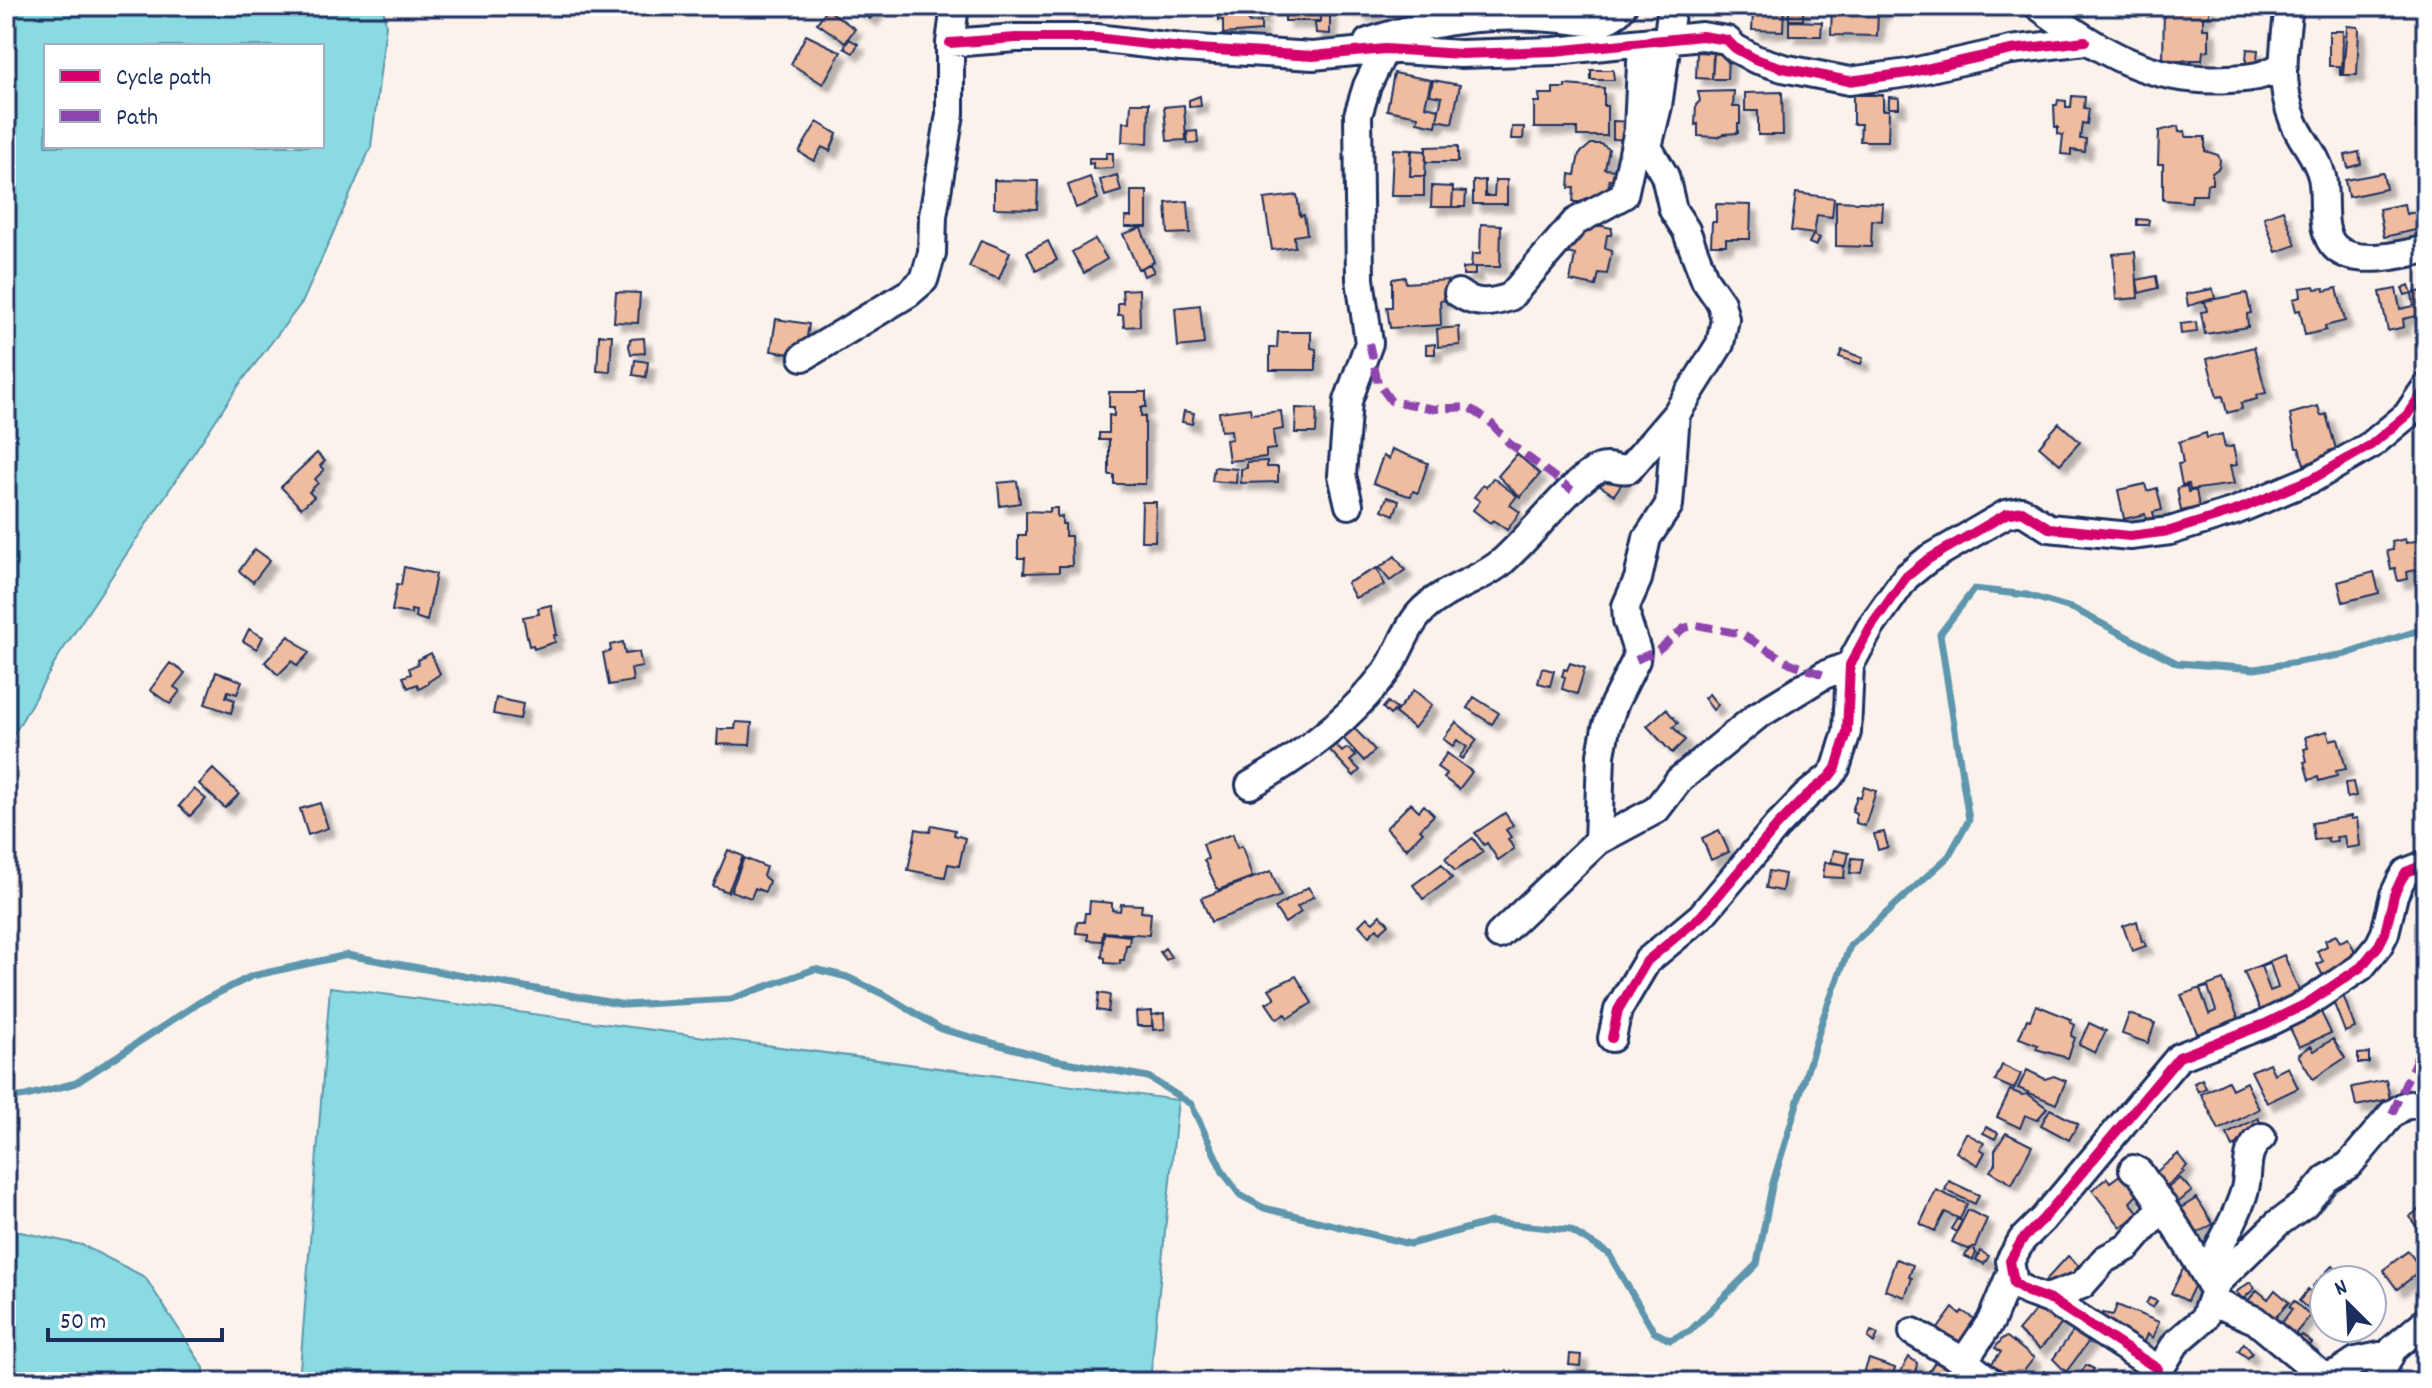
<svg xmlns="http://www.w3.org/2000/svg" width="2432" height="1388" font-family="Dekko,sans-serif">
  <defs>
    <filter id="shadow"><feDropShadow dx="7" dy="7" stdDeviation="2" flood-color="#0004"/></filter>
  </defs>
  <rect width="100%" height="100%" fill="#fcf2ec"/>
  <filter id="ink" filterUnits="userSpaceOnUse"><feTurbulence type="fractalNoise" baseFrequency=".0125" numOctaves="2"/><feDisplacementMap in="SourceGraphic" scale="16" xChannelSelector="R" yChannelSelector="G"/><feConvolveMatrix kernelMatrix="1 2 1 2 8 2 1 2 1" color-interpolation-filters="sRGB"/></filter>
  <g filter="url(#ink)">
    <path fill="#89dae1" stroke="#5d96ad" stroke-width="2" fill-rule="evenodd" d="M6,6H383L386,25L371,147L303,301L239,385L60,654L6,748ZM46,46H322V146H46Z
      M330,987L1178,1100L1150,1382H299Z
      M6,1229L82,1245L145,1277L204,1368V1382H6Z"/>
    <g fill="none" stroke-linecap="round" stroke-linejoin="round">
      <path stroke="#5d96ad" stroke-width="7" d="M6,1099L26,1096L76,1083L200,1002L252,976L347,955L625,1005L731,999L815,969L847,977L887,996L941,1029L1055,1060L1148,1077L1191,1104L1223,1172L1240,1195L1264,1208L1410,1244L1491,1222L1570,1230L1609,1254L1654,1332L1670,1340L1690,1331L1757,1264L1772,1186L1823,1018L1850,946L1949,856L1969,820L1940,634L1974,589L2027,595L2074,609L2177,663L2255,669L2346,654L2426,628"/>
    </g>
    <path fill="#efbca0" stroke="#1b2f5e" stroke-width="2" fill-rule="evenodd" filter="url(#shadow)" d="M851,6H880L870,19Z
      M1066,6H1093V10H1066Z
      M1213,6H1262V18H1250L1248,20L1249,23L1261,22V31L1223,34V20H1219V14H1212Z
      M1285,6H1320V21H1285Z
      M1347,6H1394V7L1377,8V13L1360,14L1359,8L1347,9Z
      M1431,6H1448L1449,11L1429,12Z
      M1767,6H1784L1783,31L1752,30L1753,13L1766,14Z
      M1789,6H1803V20H1789Z
      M1832,6H1882V13L1878,12L1877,36L1831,35Z
      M2164,6H2209V16H2203V29H2209V50L2203,51L2202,60H2163Z
      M827,9L855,29L845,42L817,23Z
      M1320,13H1330V34L1316,33L1315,23H1320Z
      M1789,21L1822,22L1821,36H1789Z
      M2347,26L2358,27L2359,29L2357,75H2343Z
      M2329,31H2343L2342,75H2340V66H2329Z
      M806,35L841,52L823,84L791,64Z
      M849,39L858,44L853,53L844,48Z
      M2247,49L2258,50L2256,70L2245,69Z
      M1697,52L1713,53L1712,79L1696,78Z
      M1714,53L1728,55L1727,79H1712Z
      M1591,70H1613L1614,80H1591Z
      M1394,73L1431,80L1425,106L1439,109L1436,126L1417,122L1418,116L1387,110Z
      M1433,80L1460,85L1452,123L1437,120L1442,97L1430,95Z
      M1565,85L1604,88V106H1607V136H1577V128H1534V102H1540L1539,94H1553V88H1565Z
      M1734,91L1733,107H1740V124H1738V133L1724,134L1718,137L1698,136V124L1695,125L1696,105L1700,101L1698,92Z
      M1782,92L1783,135H1758V111H1745V93Z
      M2417,92H2426V129H2416Z
      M1853,95H1883V110H1889L1888,141H1860L1861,124H1853Z
      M1200,96L1201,106L1189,107V100Z
      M2072,96L2085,97L2084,108L2089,109L2087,124L2082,123L2080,139H2086L2085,152L2071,150V155L2061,154L2063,135L2058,134V127H2055L2054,105H2057L2058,100L2066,101V107H2071Z
      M1889,97L1899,98V108H1889Z
      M1131,103H1149L1148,143L1122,142L1123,122H1130Z
      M1184,105L1186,140L1167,141L1164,107Z
      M1613,121L1633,122L1632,140L1613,139Z
      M817,122L837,134L830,151L822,147L814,161L799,152Z
      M2178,126L2179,132L2185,131L2186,137H2205V151L2218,155L2220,160L2219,168L2212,173V184H2207L2206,195H2192L2191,202L2163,200V164H2158L2159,131Z
      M1512,127H1524L1523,139H1511Z
      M1197,131L1198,143L1188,144L1187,132Z
      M1591,144H1601L1609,149L1605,169L1615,170L1613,179L1609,180L1608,201L1586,198L1581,202H1573L1574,188H1569L1570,174L1575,175L1579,154Z
      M1458,146V162H1426V147Z
      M1393,149L1411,150L1410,176H1424V196H1391Z
      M1412,150L1426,151L1425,176H1410Z
      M2359,152L2361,164L2348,168L2345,155Z
      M1106,153H1113V168L1093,169V163L1089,164V158H1106Z
      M2383,173L2386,189L2348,197L2345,180Z
      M1117,175L1121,191L1105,196L1100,180Z
      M1090,177L1098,199L1076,208L1068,185Z
      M994,180L1038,181L1037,209L994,208Z
      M1485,180V196H1494L1495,180H1507V204H1473V181Z
      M1432,186L1453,187L1452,207H1431Z
      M1131,191H1147V227H1125V217H1131Z
      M1453,191L1466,192L1465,207H1452Z
      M1796,193L1834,198L1832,217L1817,215L1814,234L1791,231Z
      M1297,195L1300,216L1304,215L1307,234L1294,236L1295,247L1272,250L1264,199Z
      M1188,201L1190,233L1168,234L1166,203Z
      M1836,201L1883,203L1882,221L1872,220L1871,247L1836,246Z
      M1716,204L1751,205L1750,239H1726V245H1711L1712,222H1716Z
      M2404,204L2406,214L2416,212L2420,229L2384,237L2379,209Z
      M2283,210L2296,245L2276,252L2264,217Z
      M2137,219L2149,220L2148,225H2137Z
      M1581,222L1612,228L1611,235H1607L1605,248L1612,250L1607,274L1599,273L1596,286L1570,281L1575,255L1567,253L1570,238L1578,239Z
      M1481,224L1501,225L1500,267H1471L1472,254H1480Z
      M1141,228L1154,262L1138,269L1123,234Z
      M1813,235L1820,238L1816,246L1809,243Z
      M1095,239L1107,259L1084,273L1072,252Z
      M981,240L1010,252L999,279L969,267Z
      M1048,241L1057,260L1036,271L1027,252Z
      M2135,252L2138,298L2116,300L2113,254Z
      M1150,264L1154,272L1144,276L1141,268Z
      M1475,267V275H1463V268Z
      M2156,276L2158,288L2139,293L2137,280Z
      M1405,277L1406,283L1447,280L1446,300L1440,301L1441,325L1390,328L1387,307H1392V279Z
      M2409,285L2412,293L2405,295L2402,288Z
      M2314,286L2315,289L2324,288V291L2337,288L2345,321L2325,326L2326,330L2305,335L2300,310L2296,311L2293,299L2301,297L2300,288Z
      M1139,289L1140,326L1124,327L1123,315H1118V303H1123L1122,290Z
      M2213,289L2215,298L2188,306L2186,294Z
      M2396,289L2400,309L2414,306L2412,293L2423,291L2426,314L2403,319L2404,327L2388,331L2380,292Z
      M616,292L640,293L638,323L614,322Z
      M2247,293L2251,313L2247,314L2248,327L2205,334L2201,312L2207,311L2205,301Z
      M1200,305L1204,344L1178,347L1175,308Z
      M776,319L809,324L804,356L771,351Z
      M2196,322L2197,332L2181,334L2180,324Z
      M1459,327L1460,345L1438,347L1437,329Z
      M1278,332H1311V348L1316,349V370H1270V348H1277Z
      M599,335H612L610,372L597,371Z
      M644,338L645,353L631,354L629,346L630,339Z
      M1435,344V354H1426V345Z
      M2254,347L2266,393L2256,395L2257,399L2241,403L2242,409L2227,413L2223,396L2217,397L2207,359Z
      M1842,350L1863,358L1861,364L1839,357Z
      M635,360L648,362L646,377L633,375Z
      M1109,392H1146V407H1141V416H1145V484H1114V475H1109V440H1099V433H1109V415L1114,416V407H1109Z
      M2318,406L2321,416L2326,414L2336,449L2329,451L2331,457L2304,464L2299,448H2296L2290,414Z
      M1250,408L1251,414L1281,411L1283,429L1273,431L1275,449L1266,450V457L1229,461L1226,440L1232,439L1231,430L1221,431L1219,412Z
      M1296,408L1317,409L1316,433H1295Z
      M1184,411L1194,413L1192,424L1182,422Z
      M2059,423L2080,442L2060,464L2039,446Z
      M2206,433L2207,438L2222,434L2225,448L2233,446L2237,465L2230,466L2234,484L2190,490L2189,484L2182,485L2178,464L2183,463L2179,442Z
      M1392,449L1428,463L1418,493L1413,491L1411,496L1406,495L1373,483L1383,456L1389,459Z
      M317,453L325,461L320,466L324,470L315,479L318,483L309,492L314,497L301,508L281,487Z
      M1517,454L1540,474L1520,497L1498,476Z
      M1267,461V467H1278V482L1241,483V469L1247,468V462Z
      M1214,467L1237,469L1236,483L1212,481Z
      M1611,470L1625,479L1614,495L1600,486Z
      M1493,478L1517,496L1510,505L1520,512L1507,530L1493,520L1490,523L1473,510L1480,501L1474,497L1483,485L1486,487Z
      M1017,481L1020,503L1000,506L998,483Z
      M2145,484L2147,491L2157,488L2162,510L2153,512L2156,524L2148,526L2145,514L2124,519L2118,490Z
      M2187,486L2188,492L2196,490L2199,507L2181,511L2177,488Z
      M1387,497L1399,501L1394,515L1382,510Z
      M1142,502H1156L1155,541H1141Z
      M1050,508H1057V517L1062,516V524H1065V536H1071L1072,566H1059V572L1024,573L1025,558H1018V535H1026V511L1050,512Z
      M2405,539L2406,543L2423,539L2426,571L2419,573L2418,569L2407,572L2408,579L2398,581L2395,568L2391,569L2387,551L2393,550L2392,542Z
      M255,549L270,560L253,582L239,571Z
      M1395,556L1405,570L1390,581L1379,568Z
      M404,567L436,574L427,621L415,617L416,611L411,610V614L392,611L397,584L401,585Z
      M1377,568L1384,585L1355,598L1347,583Z
      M2374,572L2379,593L2343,602L2338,582Z
      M551,605L557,635H554L555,642L534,649L533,645L529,646L523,617L539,614L538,608Z
      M249,629L263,637L257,649L243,641Z
      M289,636L309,653L297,666L292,661L278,675L265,662Z
      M623,642L625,654L639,652L642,667L631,669L633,681L609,685L603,653L611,651L610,645Z
      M431,653L440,674L428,682V684L419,689L417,684L408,688L403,677L411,674L409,668L418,664L417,660Z
      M170,663L185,673L174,687L180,691L170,704L150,690Z
      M1570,663L1585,668L1577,694L1562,689L1565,677L1562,676L1564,669L1567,670Z
      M1542,668L1554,671L1550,686L1538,683Z
      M216,672L242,681L237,694L228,691L226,697L235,700L231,713L205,704Z
      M1414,690L1432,705L1414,728L1395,713Z
      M1709,694L1718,705L1713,710L1704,698Z
      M1474,697L1499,713L1492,724L1467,708Z
      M496,698L523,704L520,719L493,714Z
      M1388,702L1396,709L1390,715L1383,708Z
      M1666,709L1678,723L1673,727L1685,740L1672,753L1647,726Z
      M736,722L752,723L750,745L717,744L718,729H735Z
      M1456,722L1477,740L1462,759L1459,757L1467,747L1457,740L1453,746L1443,739Z
      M1354,728L1375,750L1364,761L1343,738Z
      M2327,731L2330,740L2338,738L2346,769L2336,771L2337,776L2319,781L2318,777L2309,780L2304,762L2307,761L2304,749L2308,748L2305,737Z
      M1331,740L1342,752L1347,748L1356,756L1350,761L1360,770L1354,776L1325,745Z
      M1447,753L1472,772L1459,789L1444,778L1447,774L1437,767Z
      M213,769L239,794L225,808L199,784Z
      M2353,782L2356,796L2347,798L2345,783Z
      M1864,787L1876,791L1865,826L1856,823V813L1852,811L1857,796L1861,797Z
      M194,789L206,799L190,816L179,806Z
      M320,803L328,828L308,835L300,809Z
      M1411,803L1419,811L1424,805L1434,815L1420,829L1423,832L1406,849L1386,828Z
      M1505,813L1513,825L1506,830L1511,837L1508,839L1514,849L1498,860L1487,843L1484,845L1475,833Z
      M2351,816V819L2357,818L2360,846L2346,848L2344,836L2336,837L2337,841L2328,842V838L2314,840L2312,823Z
      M932,825L955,830L954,835L965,838L959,866L948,864L945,877L908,870L916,829L930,832Z
      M1719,830L1729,852L1711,860L1702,838Z
      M1884,832L1888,847L1878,850L1874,834Z
      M1233,834L1237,848L1242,846L1252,877L1218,890L1204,860L1208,859L1203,844Z
      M1473,838L1483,852L1455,871L1445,858Z
      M728,850L743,856L728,892L713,886Z
      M1834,850L1849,853L1846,865L1831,862Z
      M744,858L766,867L763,876L769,881L765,892L755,888L751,898L731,891Z
      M1852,858L1863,859L1860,874L1850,873Z
      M1825,862L1845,865L1844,878L1823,877Z
      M1442,864L1452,878L1423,899L1413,885Z
      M1271,871L1281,896L1211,922L1201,898Z
      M1769,871L1785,874L1782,891L1766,888Z
      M1308,887L1314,896L1297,907L1301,912L1285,923L1275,908Z
      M1090,901L1112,903V910L1120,911L1121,904L1142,905L1141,912L1151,913L1149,935L1103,932L1102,941L1088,940V934L1076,933L1077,922H1084L1085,913H1089Z
      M1380,915L1389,924L1380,932L1377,928L1369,936L1359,925L1367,917L1373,922Z
      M2137,921L2142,942L2144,941L2146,946L2132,951L2123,926Z
      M1104,933L1130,936L1129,945H1126L1124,960H1120V964L1105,963V958L1102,957Z
      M2336,935L2340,942L2348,938L2357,955L2352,957L2356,965L2325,980L2317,964L2323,961L2317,951L2327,946L2325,940Z
      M1165,948L1171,957L1166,960L1160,952Z
      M2284,955L2303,1000L2263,1017L2244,972ZM2270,963L2278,988L2270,991L2261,966Z
      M1296,976L1312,1003L1288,1018L1285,1014L1277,1019L1266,1003L1275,998L1269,989Z
      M2223,980L2241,1025L2200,1040L2181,995ZM2208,987L2216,1011L2209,1014L2200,989Z
      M2342,992L2355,1028L2345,1032L2331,996Z
      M1099,993L1110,995L1108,1012L1097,1010Z
      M2036,1005L2071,1019L2070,1022L2075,1025L2071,1036L2075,1038L2068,1058L2036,1049L2038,1045L2019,1038L2027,1019L2030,1020Z
      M2320,1010L2331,1033L2299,1047L2288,1024Z
      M1152,1011V1026H1137L1136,1012Z
      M1164,1013L1165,1029L1153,1030L1152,1015Z
      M2129,1014L2155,1023L2148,1043L2122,1034Z
      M2089,1023L2106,1031L2095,1053L2079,1045Z
      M2333,1039L2345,1058L2313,1079L2298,1055L2311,1046L2314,1051Z
      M2369,1053V1063H2358V1054Z
      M2269,1063L2274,1074L2288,1067L2298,1088L2267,1103L2251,1071Z
      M2002,1065L2021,1074L2014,1089L1995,1081Z
      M2027,1070L2045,1079L2054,1076L2066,1081L2056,1104L2018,1088Z
      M2202,1079L2206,1088L2198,1092L2194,1083Z
      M2386,1080L2390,1099L2356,1106L2352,1087Z
      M2228,1081L2232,1089L2246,1082L2259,1109L2219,1130L2201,1094Z
      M2010,1090L2022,1095L2028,1094L2047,1108L2037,1120L2025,1115L2020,1128L1997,1117Z
      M2050,1109L2078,1124L2069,1140L2041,1125Z
      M2258,1118L2265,1131L2233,1147L2227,1134Z
      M1986,1127L1998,1133L1995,1139L1983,1133Z
      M1966,1133L1984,1143L1980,1149L1985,1152L1978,1165L1956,1152Z
      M2006,1133L2032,1146L2012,1184L1990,1171L1995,1164V1150Z
      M2178,1154L2187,1166L2182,1171L2184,1172L2165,1187L2148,1179Z
      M2128,1169L2143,1189L2130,1202L2139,1213L2121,1227L2092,1190L2107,1178L2110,1182Z
      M2180,1178L2192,1191L2170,1209L2159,1195Z
      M1949,1181L1979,1195L1975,1204L1945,1190Z
      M1936,1190L1967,1204L1960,1219L1945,1212L1935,1231L1920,1224Z
      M2197,1198L2213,1224L2187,1239L2171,1214Z
      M2426,1204V1238L2409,1217Z
      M1968,1210L1987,1219L1975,1247L1968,1249L1952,1242Z
      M1957,1219L1962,1221L1956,1232L1951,1229Z
      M1973,1247L1976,1253L1973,1260L1964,1256Z
      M1980,1251L1989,1256L1984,1264L1976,1260Z
      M2408,1251L2422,1270L2397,1289L2383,1270Z
      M2068,1256L2081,1268L2058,1293L2045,1281Z
      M1896,1259L1913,1265L1909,1277L1912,1278L1905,1297L1885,1290Z
      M2185,1265L2201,1272L2187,1301L2171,1293Z
      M2333,1265L2345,1277L2342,1280H2324V1296L2313,1286Z
      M2250,1282L2255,1288L2243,1299L2236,1292Z
      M2257,1290L2268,1299L2275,1290L2289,1302L2267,1327L2242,1302L2245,1298L2248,1301Z
      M2308,1290L2324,1305V1323L2299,1301Z
      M2149,1298L2157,1301L2153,1308L2146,1304Z
      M2044,1300L2066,1319L2040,1349L2018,1331Z
      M2294,1301L2310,1316L2290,1340L2277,1329L2292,1309L2289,1307Z
      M2117,1305L2159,1322L2153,1338L2147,1334L2142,1346L2096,1328L2103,1313L2113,1315Z
      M1953,1308L1960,1314L1962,1311L1978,1321L1958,1355L1934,1334Z
      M2075,1329L2089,1341L2066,1372L2053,1359Z
      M1871,1331L1878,1334L1874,1343L1868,1338Z
      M2302,1335L2312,1343L2305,1351L2296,1342Z
      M2007,1337L2034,1358L2015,1382H1995L1984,1373L2001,1352L1995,1348L2003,1338Z
      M2244,1343L2252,1353L2248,1358L2238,1351Z
      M1570,1354L1581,1355L1580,1366L1569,1365Z
      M1909,1357L1917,1363L1914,1382H1895Z
      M1869,1359L1895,1368L1890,1382L1864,1373Z
      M1937,1359L1959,1372L1953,1382H1922Z
      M2086,1365L2094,1369L2089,1378L2081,1373Z
      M2044,1371L2055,1378L2056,1382H2036Z"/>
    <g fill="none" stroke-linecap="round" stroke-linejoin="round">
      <g stroke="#1b2f5e" stroke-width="32">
        <path id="street" d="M2038,6C2098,51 2151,84 2229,79C2250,78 2265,77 2282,65
          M2289,6C2284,45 2278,84 2294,122C2302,142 2317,155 2322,177C2327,198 2318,232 2336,248C2356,266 2403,255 2426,249
          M1368,42C1441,17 1504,11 1580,21C1598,24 1611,22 1623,6
          M950,43L1016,38H1096L1181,48L1313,56L1385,49L1460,54L1555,51L1702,36L1727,40L1735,48L1755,59L1783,68L1849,81L1908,73L2011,50L2085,41
          M1458,293C1475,305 1490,304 1510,297L1575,222L1624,195L1638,130L1642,42
          M803,357L909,293L924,280L932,253L933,216L950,114V43L955,6
          M1349,505L1342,475L1348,401L1369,343L1360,279L1358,115L1367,86L1385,49
          M1250,785C1302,756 1350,719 1386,672C1400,652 1406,626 1424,609C1445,589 1475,582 1498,565C1527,543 1571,480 1600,468C1611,464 1619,472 1629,469L1676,414
          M1598,841L1656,810L1679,780L1757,716L1824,675L1850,665
          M1499,935L1598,841L1601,755L1606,728L1614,704L1636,660L1637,651L1627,620L1626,606L1638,579L1647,538L1669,505L1676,414L1720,344L1725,319L1721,303L1705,280L1686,230L1673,210L1665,176L1648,147L1658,106L1672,6
          M1612,1038L1618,1010L1647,961L1701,916L1777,826L1807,795L1829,777L1836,768L1847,732L1850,665L1870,628L1906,577L1927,560L2006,514L2022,511L2049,528L2130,536L2170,531L2235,511L2314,478L2371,445L2407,415L2426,387
          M2133,1169L2139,1172C2165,1209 2189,1245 2211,1285
          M2206,1275C2218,1246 2237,1219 2245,1189C2250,1169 2243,1152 2262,1137
          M2047,1298L2082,1285L2105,1259L2128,1247L2163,1206
          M2211,1301L2255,1320L2324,1377L2339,1372L2356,1361L2390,1354
          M1913,1332L1967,1363L1991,1382
          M1964,1361L1991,1321L2010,1275
          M2158,1369L2053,1301L2028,1292L2014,1283L2010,1261L2022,1240L2043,1219L2179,1057L2265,1024L2306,1004L2361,967L2379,945L2385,933L2394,895L2401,880L2406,872L2426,864
          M2152,1382L2176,1343L2204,1319L2217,1282L2278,1223L2305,1204L2326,1179L2349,1165L2392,1114L2404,1106L2426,1102
          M2377,1382L2393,1349L2426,1321"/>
      </g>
      <use href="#street" stroke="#fff" stroke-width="26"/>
      <path stroke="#8e44ad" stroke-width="8" stroke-dasharray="16 8" stroke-linecap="butt" d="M1369,343L1378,383L1391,401L1435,409L1468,407L1489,421L1509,443L1572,490
        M1636,660L1658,650L1684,628L1697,625L1741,634L1790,663L1824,675
        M2392,1114L2426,1037"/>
      <g stroke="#fff" stroke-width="15">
        <path id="cycleway" d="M950,43L1016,38H1096L1181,48L1313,56L1385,49L1460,54L1555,51L1702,36L1727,40L1735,48L1755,59L1783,68L1849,81L1908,73L2011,50L2085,41
          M1612,1038L1618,1010L1647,961L1701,916L1777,826L1807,795L1829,777L1836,768L1847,732L1850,665L1870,628L1906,577L1927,560L2006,514L2022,511L2049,528L2130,536L2170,531L2235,511L2314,478L2371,445L2407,415L2426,387
          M2158,1369L2053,1301L2028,1292L2014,1283L2010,1261L2022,1240L2043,1219L2179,1057L2265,1024L2306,1004L2361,967L2379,945L2385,933L2394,895L2401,880L2406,872L2426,864"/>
      </g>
      <use href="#cycleway" stroke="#d6006c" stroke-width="10"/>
    </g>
  </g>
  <rect width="2432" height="1388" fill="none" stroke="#fff" stroke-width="32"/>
  <rect x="16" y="16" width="2400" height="1356" fill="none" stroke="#1b2f5e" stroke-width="3" filter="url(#ink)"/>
  <rect x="44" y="44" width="280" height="104" fill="#ffffff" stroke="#a4acbf" stroke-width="2"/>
  <rect x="60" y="70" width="40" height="12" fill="#d6006c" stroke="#a4acbf" stroke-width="2"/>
  <text x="116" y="84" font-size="24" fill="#1b2f5e">Cycle path</text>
  <rect x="60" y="110" width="40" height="12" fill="#8e44ad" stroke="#a4acbf" stroke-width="2"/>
  <text x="116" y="124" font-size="24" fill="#1b2f5e">Path</text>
  <g transform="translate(2348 1304) rotate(336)"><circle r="38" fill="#ffffff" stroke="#a4acbf" stroke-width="2"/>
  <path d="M0-6L14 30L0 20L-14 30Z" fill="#1b2f5e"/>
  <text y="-12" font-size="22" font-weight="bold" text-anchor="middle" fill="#1b2f5e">N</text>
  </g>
  <path d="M48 1328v12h174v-12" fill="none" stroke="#1b2f5e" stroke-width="4"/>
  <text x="60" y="1328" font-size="24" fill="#1b2f5e" stroke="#ffffff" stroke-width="6" paint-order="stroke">50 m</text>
</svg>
